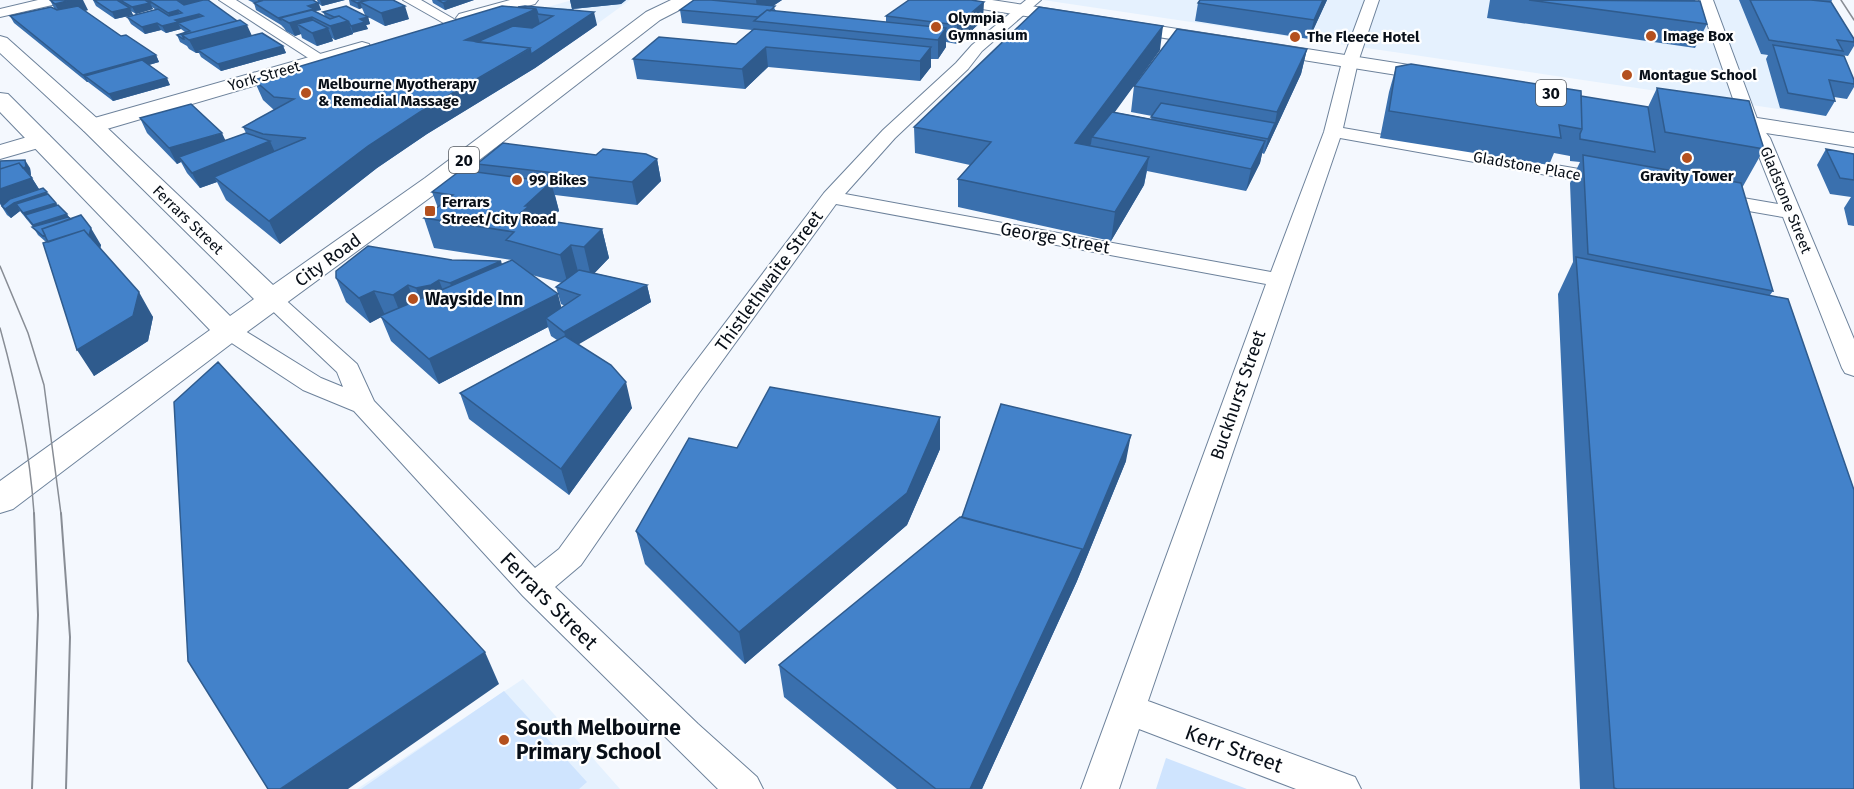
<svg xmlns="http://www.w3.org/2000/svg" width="1854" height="789" font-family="'Fira Sans',sans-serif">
  <rect width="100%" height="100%" fill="#f4f8fe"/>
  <path fill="#e5f1fe" d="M572,0H630L597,24L517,16Z
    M1043,0H1815L1830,54L1847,99L1821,95L1826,116Z
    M523,679L620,789H357Z"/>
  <path fill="#cfe4fe" d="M504,691L587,782L579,789H361Z
    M1166,758L1247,789H1156Z"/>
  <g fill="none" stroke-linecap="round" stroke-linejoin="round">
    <g stroke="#6d829b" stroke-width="2">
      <path id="minor" d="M38,0H63L61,3L0,17V9Z
        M219,0H236L330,60L328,63H316Z
        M403,0H421L459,22L457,25H447Z
        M1026,0H1041L982,51L968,69L895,138L845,194L1271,272L1324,132L1342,62L1365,0H1379L1358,62L1343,128L1608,174L1615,176L1618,180L1615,184L1608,186L1340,138L1148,701L1355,777L1361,789H1296L1139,729L1119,789H1081L1266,284L836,204L699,393L581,565L555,587L698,724L757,777L763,789H718L523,596L354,411L303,390L221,336L217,331L221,326L229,324L237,326L321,378L343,387L337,372L261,300L264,295L272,293L280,295L357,364L374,401L535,568L559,549L681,381L824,193L883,130L956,63L972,45Z
        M1699,0H1713L1759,124L1770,138L1854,339V376L1845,373L1842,368L1783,217L1714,205L1707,203L1704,199L1707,195L1714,193L1778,204L1752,139L1742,125Z"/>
    </g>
    <g stroke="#6d829b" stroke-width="2">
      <path id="tertiary" d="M510,0H538L535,4L465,23L459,22L456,18L459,14Z
        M362,42L369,44L371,48L369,52L100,131L92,132L84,131L81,126L84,121Z
        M41,133L49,135L52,140L49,145L0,159V145Z"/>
    </g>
    <g stroke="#6d829b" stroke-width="2">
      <path id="primary" d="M671,0H694L691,4L660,20L443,188L240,337L13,509L0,513V481L210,330L0,112V93L8,94L230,316L254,299L84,131L0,53V36L7,38L100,121L273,285L425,178L646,12Z
        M948,0H992L1441,70L1448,72L1451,76L1448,80L1441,82L957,5L951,4Z
        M1712,111L1854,133V147L1704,123L1701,118L1704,113Z"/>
    </g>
    <use href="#minor" fill="#fff" fill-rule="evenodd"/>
    <use href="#tertiary" fill="#fff" fill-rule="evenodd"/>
    <use href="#primary" fill="#fff" fill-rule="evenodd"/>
    <path stroke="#888d95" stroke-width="1.5" d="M1841,0L1854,20
      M0,266L28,333L44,385L61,514
      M0,328C17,389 30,451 34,514"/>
    <path stroke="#888d95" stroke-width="2" d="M61,513L70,637L66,789
      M32,789L38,615L34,513"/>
  </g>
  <path fill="#3a70ae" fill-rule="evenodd" d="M50,0L88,10L85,11L121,36L156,55L159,62L149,65L170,85L113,101L88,82H87L14,23L10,16L55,10Z
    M93,0H208L252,36L283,46L286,53L221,71L201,57L199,53H196L189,49L187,46L180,42L177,35L185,32L181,29L166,33L161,30L145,34L131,24L127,17L156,10L152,7L153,9L136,14L131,11L133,15L115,19L96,6Z
    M248,0H313L318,3L317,0H345L322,6L319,4L321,10L315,11L325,16L323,12L365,15L362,8L359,9L350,5L349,0H392L409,19L385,26L368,17L370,24L366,25L368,29L353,32V34L335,40L332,38L333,41L317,46L302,38L301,34L295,36L286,31L284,28L281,25L256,10L254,3Z
    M432,0H474L445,10L433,3Z
    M570,0H626L621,4L573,9L597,25L535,68L427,134L377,168L280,244L226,200L217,182L200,188L187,173L181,162L177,164L147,133L140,118L226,140L246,133L243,127L274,110L263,100L254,80L518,7L572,9Z
    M694,0H782L773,6L776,11L886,22V16L983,20L957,44L946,42V47L938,59H931V67L920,81L768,67L745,89L637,79L633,59L736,44L752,30L682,23L680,10Z
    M1327,0L1309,39L1195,21L1198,3Z
    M1490,0H1695L1707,24L1695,48L1487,18Z
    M1739,0H1832L1831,2L1854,39V46L1848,56L1841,55L1854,80V87L1847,99L1834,97L1835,101L1826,116L1780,108L1766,59L1768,55L1761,54Z
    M1307,49L1301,74L1264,154L1262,153L1260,163L1246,191L1147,171L1144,185L1111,241L958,207V179L970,165L915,153L914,127L1160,50L1114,112L1151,119L1152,116L1131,112L1134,86Z
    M1396,67L1648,107L1657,88L1764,149L1742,188L1773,291L1770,295L1854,789H1580L1558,294L1573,262L1570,183L1580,162L1570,161V156L1554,153L1549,165L1380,138L1389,92Z
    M1826,149L1854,154V226L1848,225L1844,208L1851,197L1830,194L1817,165Z
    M596,155L657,159L661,181L637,205L555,195L559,211L548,221L602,229L609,258L594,273L647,285L651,302L578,344L632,408L569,495L469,419L460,393L557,340L551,336L548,327L439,384L391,341L381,317L370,323L346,302L336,278L452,260L502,264L512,260L434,248L424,218L438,208L432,192L479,172L477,164ZM532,275L562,283L556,287L561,304L565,306L561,308Z
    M0,161L30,168L31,175H30L39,189L57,205L69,217L101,245L100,248L153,317L148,341L94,376L46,242L38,235L33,227L20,211L11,218L7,215L0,204Z
    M737,448L940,449L907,525L745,664L645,564L636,531Z
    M1126,461L1077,581L982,789H897L784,697L779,665L962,517Z"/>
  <path fill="#2f5b8d" d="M71,0H83L88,10L62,17L55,4Z
    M183,0H205L181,8L178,1Z
    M320,0H345L322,6Z
    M366,0L360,2L362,8L359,9L357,3Z
    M452,0H474L445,10L443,3Z
    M570,0H626L621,4L572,9Z
    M756,0H782L758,16Z
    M1323,0H1327L1309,39L1314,20Z
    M984,2L983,20L957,44V25Z
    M150,3L153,9L136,14L132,7Z
    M318,3L321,10L315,11L312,17L317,30L297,24L301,34L295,36L289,23L280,18L282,21L279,20L281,25L278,18L308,6Z
    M405,6L409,19L385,26L381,13Z
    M130,8L133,15L115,19L112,12Z
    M536,9L541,28L494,49L465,40Z
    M178,10L181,17L171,19L168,13Z
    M594,12L597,25L535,68L427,134L377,168L280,244L269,221L368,146L420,112Z
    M199,14L202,21L178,23L181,29L166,33L162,26L175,20Z
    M368,17L370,24L366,25L368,29L353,33L351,26L360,19Z
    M348,21L353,34L335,40L330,26Z
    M157,23L161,30L145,34L142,27Z
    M247,25L253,38L198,50L199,53H196L189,40Z
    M1163,26L1160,50L1096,138L1092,137L1091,144L1072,170L1075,143Z
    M328,28L333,41L317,46L312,33Z
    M946,28V47L938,59V40Z
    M283,46L286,53L221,71L218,64Z
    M766,47L768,67L745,89L742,69Z
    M931,47V67L920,81V61Z
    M1307,49L1301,74L1264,154L1268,139L1275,123L1277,112Z
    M156,55L159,62L92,81L85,76L88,82H87L83,75Z
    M167,78L170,85L113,101L109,94Z
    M222,133L229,148L179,157L181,162L177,164L169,148Z
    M270,141L277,157L214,177L217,182L200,188L192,173Z
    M1265,141L1260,163L1246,191L1251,169Z
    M1149,157L1144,185L1111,241L1115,212Z
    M657,159L661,181L637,205L632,182Z
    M25,160L30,168L31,175L0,185Z
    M32,178L42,194L47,192L52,201L16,204L20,211L11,218L0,203V189Z
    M551,182L559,211L536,232L517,216L525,206Z
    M56,203L61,211L25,215L28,221L23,213Z
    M67,214L72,222L37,231L33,225Z
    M91,228L101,245L99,254L58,267Z
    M602,229L609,258L591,277L584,247Z
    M571,245L579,275L568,285L560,255Z
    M501,261L509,285L459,308L450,283Z
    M439,280L448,304L425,313L416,288Z
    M408,285L418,310L403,320L393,295Z
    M647,285L651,302L569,350L564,332Z
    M374,291L385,315L370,323L359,298Z
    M139,292L153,317L148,341L94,376L77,350Z
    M558,294L564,318H546L548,327L439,384L429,359Z
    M626,382L632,408L569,495L561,469Z
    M940,417V449L907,525L745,664L739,632Z
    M1131,435L1126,461L1077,581L982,789H970Z
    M485,652L499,684L348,789H280Z"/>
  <path fill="#4382ca" stroke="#2f5b8d" stroke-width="1.5" d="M50,0H71L55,4Z
    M94,0H117L130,8L112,12Z
    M120,0H145L150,3L132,7Z
    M148,0H183L178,1L184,5L203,0H208L237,21L182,35L184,39H183L177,35L190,31L178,23L203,16L199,14L175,20L178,22L162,26L157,23L142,27L127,17L158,9L169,16L182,13L178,10L168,13Z
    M258,0H313L318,3L308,6L314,9L278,18L254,3L261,1Z
    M351,0H366L357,3Z
    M369,0H393L405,6L381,13L360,2Z
    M438,0H452L443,3Z
    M694,0H711L775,6L770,11L767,10L758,17L680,10Z
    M909,0H971L984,2L957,25L886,16Z
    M1200,0H1323L1314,20L1198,3Z
    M1529,0L1700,1L1707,24Z
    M1750,0H1811L1831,2L1854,39V42L1837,40L1843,51L1769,40Z
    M78,6L121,36L126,35L156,55L83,75L10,16L51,7L57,10Z
    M346,6L368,17L360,19L365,22L351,26L348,21L339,16L334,17L323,12Z
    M502,6L536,9L465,40L530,48L420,112L368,146L269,221L214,177L306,138L263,134L243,127L294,99L274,97L254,80Z
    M525,6L594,12L531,54L530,48L477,42L513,26L532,28L553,16L538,14L536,9L518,7Z
    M1039,7L1163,26L1075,143L1149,157L1115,212L958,179L991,142L914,127Z
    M312,10L330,19L339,16L348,21L330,26L312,17L289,23L280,18Z
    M767,10L946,28L938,40L754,21Z
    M240,20L247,25L189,40L182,35Z
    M313,20L328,28L312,33L297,24Z
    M754,29L931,47L920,61L766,47L742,69L633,59L659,37L736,44Z
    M1177,29L1307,49L1277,112L1134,86Z
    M262,33L283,46L218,64L198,50Z
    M1773,45L1844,56L1854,80V84L1829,80L1835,101L1788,93Z
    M142,60L167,78L109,94L85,76Z
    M1411,64L1581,91L1582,129L1559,125L1561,138L1389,111L1396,67Z
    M1657,88L1749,101L1764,149L1665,132Z
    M1581,96L1648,107L1655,152L1580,139V134L1582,129Z
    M1161,103L1275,123L1268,139L1151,117Z
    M191,104L222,133L169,148L140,118Z
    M1112,112L1265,141L1251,169L1092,137Z
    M246,133L270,141L192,173L179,157Z
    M503,143L596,155L603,149L646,154L657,159L632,182L477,164Z
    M1826,149L1854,154V180L1840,178Z
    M1583,155L1741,183L1773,291L1588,254Z
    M25,160L26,167L23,168L19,163L0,169V161Z
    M19,163L32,178L0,189V169Z
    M461,170L551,182L525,206H529L517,216L602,229L584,247L571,245L560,255L506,240L514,232L424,218L453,195L432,192Z
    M43,188L47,192L14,203L5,209L2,206L10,199Z
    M48,194L56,203L23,213L16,204Z
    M58,205L67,214L33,225L25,215Z
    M81,215L91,228L89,236L84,230L48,242L42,229Z
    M68,217L71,219L42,229L45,235L43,236L32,227Z
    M84,230L139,292L133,316L77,350L43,243Z
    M368,246L452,260L501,261L450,283L439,280L431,285L416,288L408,285L393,295L374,291L359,298L336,278V271Z
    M1576,257L1788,299L1854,490V789H1617L1614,788Z
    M512,260L558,294L429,359L380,316Z
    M579,270L647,285L564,332L546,318L580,295L556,287Z
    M565,336L611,365L626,382L561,469L460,393Z
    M218,362L485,652L280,789H268L188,661L174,402Z
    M770,387L940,417L907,493L739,632L636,531L689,438L737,448Z
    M1001,404L1131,435L1081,555L1082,549L962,517Z
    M960,517L1082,549L970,789H936L779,665Z"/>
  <g fill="#b4501e" stroke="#fff" stroke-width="2">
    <circle cx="936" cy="27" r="6"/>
    <circle cx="1651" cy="36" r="6"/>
    <circle cx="1295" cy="37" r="6"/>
    <circle cx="1627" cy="75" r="6"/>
    <circle cx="306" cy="93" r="6"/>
    <circle cx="1687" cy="158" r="6"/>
    <circle cx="517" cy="180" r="6"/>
    <rect x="424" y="205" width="12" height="12" rx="3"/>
    <circle cx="413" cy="299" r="6"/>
    <circle cx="504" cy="740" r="6"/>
  </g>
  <g text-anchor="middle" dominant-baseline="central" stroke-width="4.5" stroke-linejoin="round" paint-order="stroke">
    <g font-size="15" font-weight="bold" fill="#080f18" stroke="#fff" text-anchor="start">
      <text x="948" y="18">Olympia<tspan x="948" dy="17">Gymnasium</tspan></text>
      <text x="1663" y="36">Image Box</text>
      <text x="1307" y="37">The Fleece Hotel</text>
      <text x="1639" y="75">Montague School</text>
      <text x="318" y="84">Melbourne Myotherapy<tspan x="318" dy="17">&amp; Remedial Massage</tspan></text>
      <text x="1687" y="176" text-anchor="middle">Gravity Tower</text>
      <text x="529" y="180">99 Bikes</text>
      <text x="442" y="202">Ferrars<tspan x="442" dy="17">Street/City Road</tspan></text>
    </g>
    <g font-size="15" fill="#080f18" stroke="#fff">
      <text transform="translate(264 76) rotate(-16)">York Street</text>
      <text transform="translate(1527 166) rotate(10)">Gladstone Place</text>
      <text transform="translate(1786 200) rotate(68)">Gladstone Street</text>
      <text transform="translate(188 220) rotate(44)">Ferrars Street</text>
    </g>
    <g fill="#fff" stroke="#52575d" stroke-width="1.5">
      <rect x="1536" y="80" width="30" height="26" rx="4.5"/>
      <rect x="449" y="147" width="30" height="26" rx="4.5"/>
    </g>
    <g font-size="16" font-weight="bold" fill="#080f18">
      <text x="1551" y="93">30</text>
      <text x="464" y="160">20</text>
    </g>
    <g font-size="18" fill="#080f18" stroke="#fff">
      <text transform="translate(1055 238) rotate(10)">George Street</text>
      <text transform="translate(328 260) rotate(-36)">City Road</text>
      <text transform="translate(769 281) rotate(-54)">Thistlethwaite Street</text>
      <text transform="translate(1238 395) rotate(-71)">Buckhurst Street</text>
    </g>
    <g font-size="18" font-weight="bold" fill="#080f18" stroke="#fff" text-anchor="start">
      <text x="425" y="299">Wayside Inn</text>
    </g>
    <g font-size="21" fill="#080f18" stroke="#fff">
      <text transform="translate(549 601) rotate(45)">Ferrars Street</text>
      <text transform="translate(1234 749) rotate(20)">Kerr Street</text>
    </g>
    <g font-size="21" font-weight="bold" fill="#080f18" stroke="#fff" text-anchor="start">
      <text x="516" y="728">South Melbourne<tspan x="516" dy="24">Primary School</tspan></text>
    </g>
  </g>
</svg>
